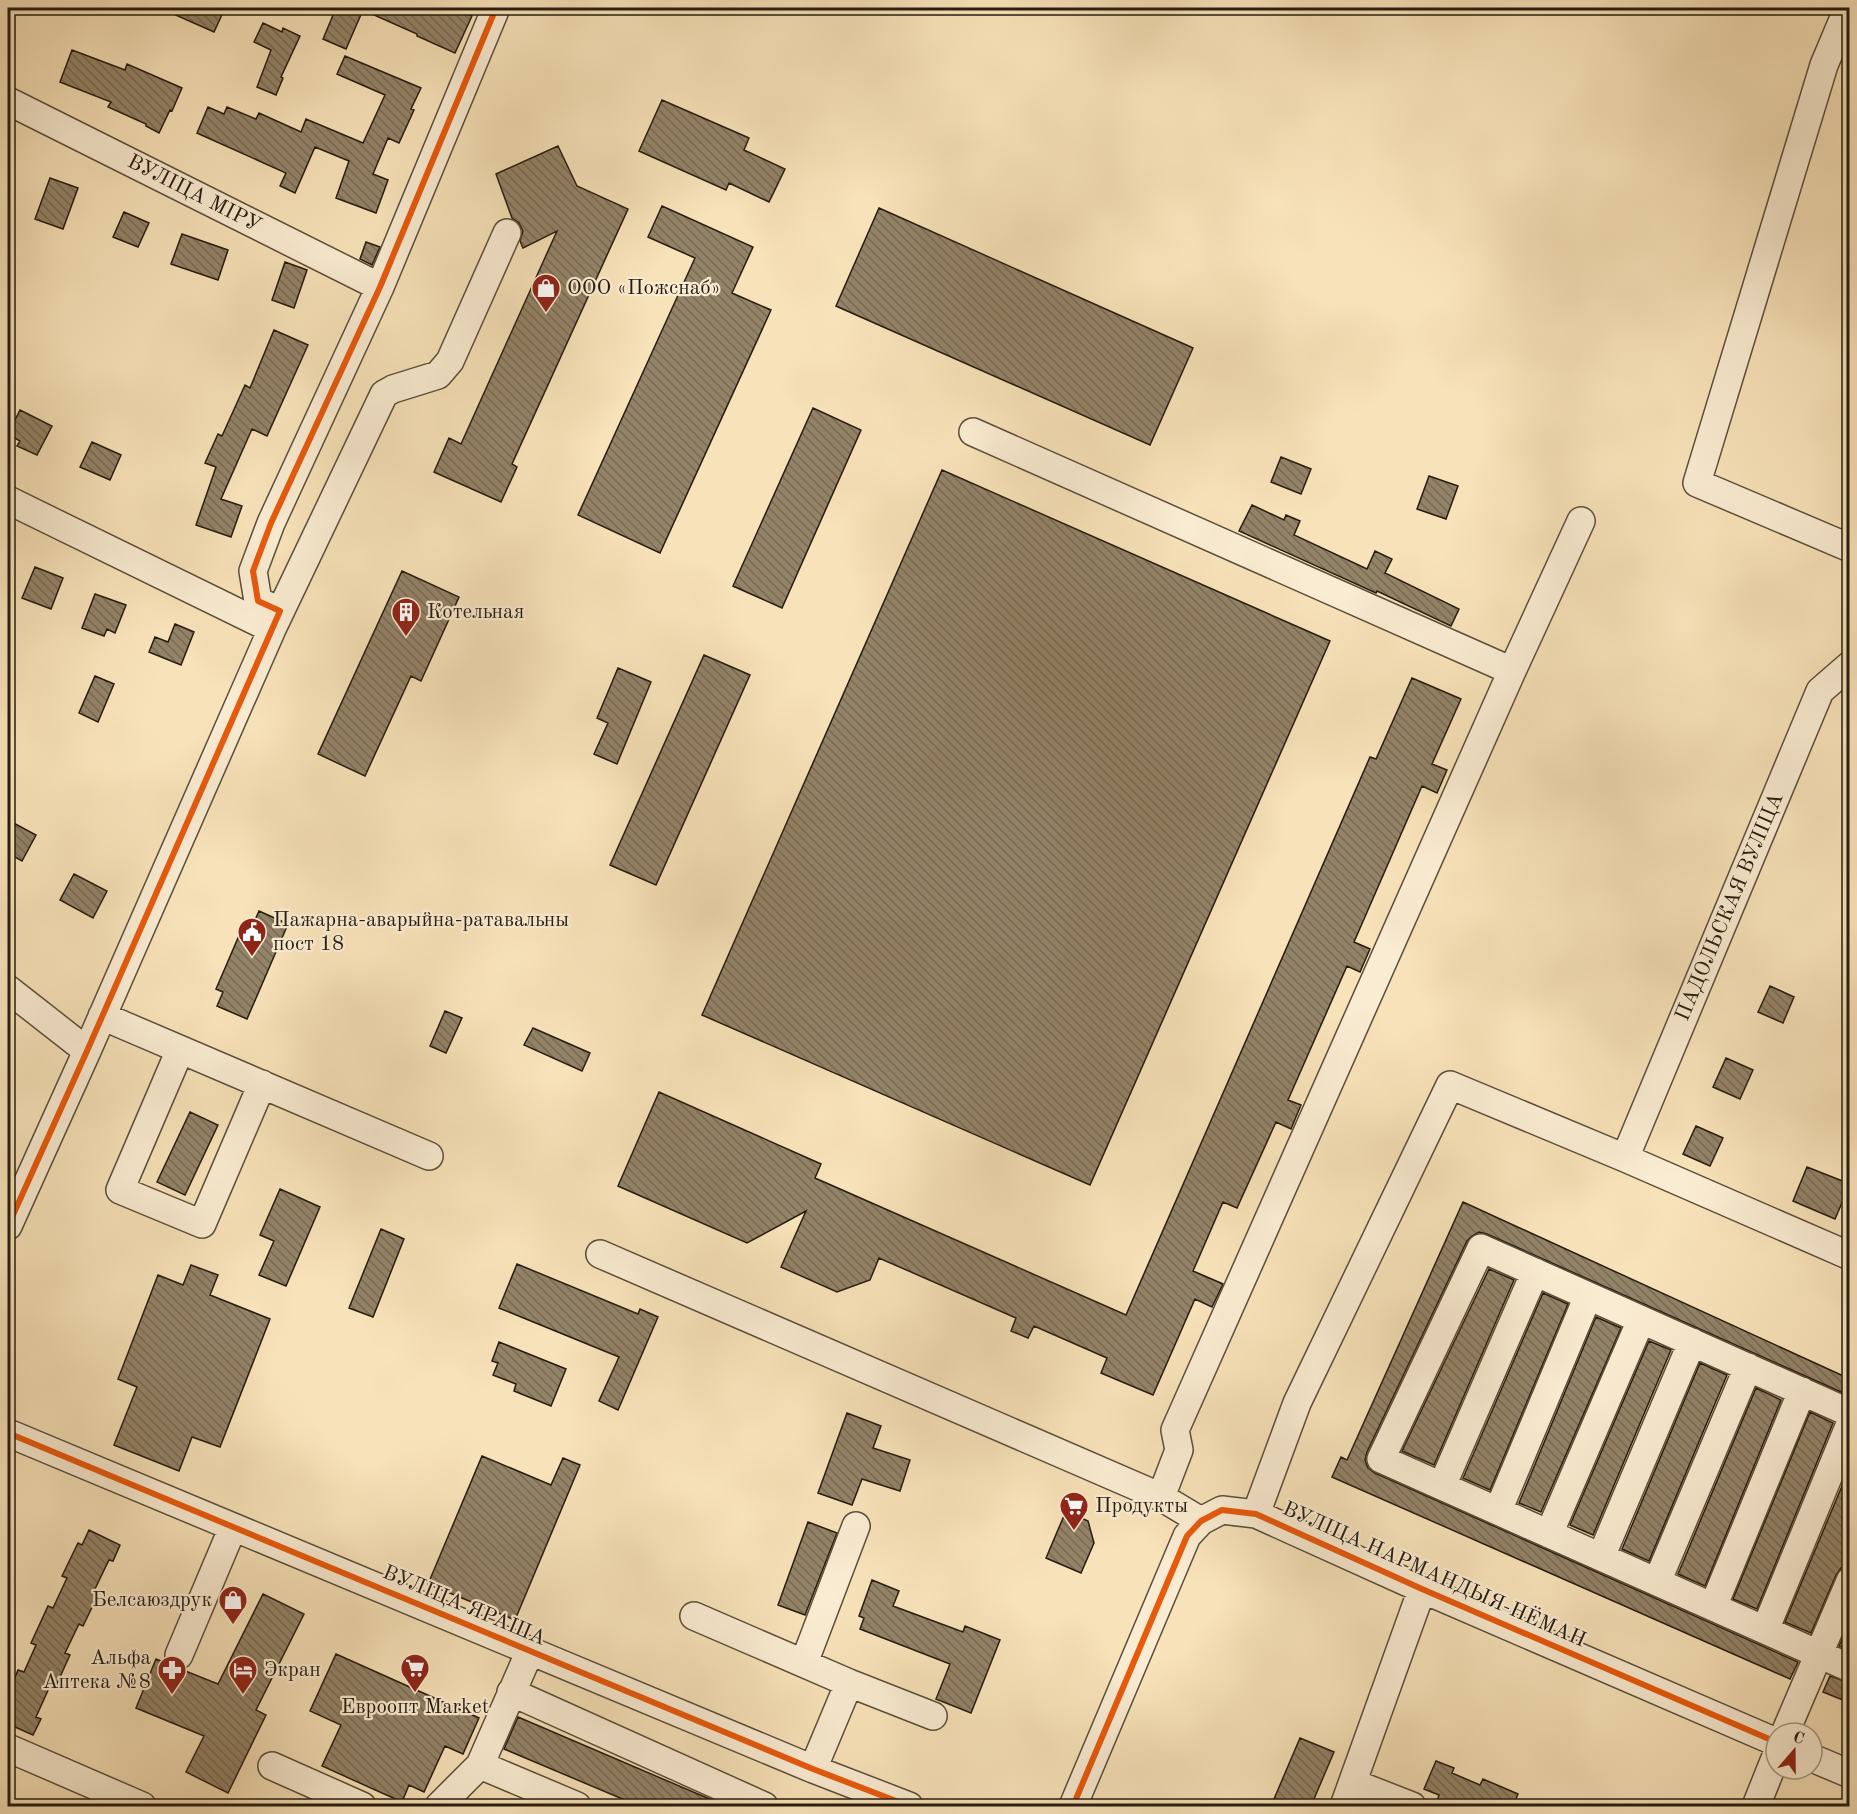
<svg xmlns="http://www.w3.org/2000/svg" width="1857" height="1814" font-family="'Old Standard TT',serif">
  <defs>
    <pattern id="building-back-hatch" width="6" height="6" patternUnits="userSpaceOnUse" patternTransform="scale(1.5)"><rect width="6" height="6" fill="#938368"/><path d="M-1 5l2 2M0 0l6 6M5-1l2 2" fill="none" stroke="#786a54"/></pattern>
  </defs>
  <rect width="100%" height="100%" fill="#f8e2b9"/>
  <filter id="stains"><feTurbulence type="fractalNoise" baseFrequency=".00333" numOctaves="4"/><feColorMatrix values="0 0 0 0 .2 0 0 0 0 .09 0 0 0 0 .02 0 0 0 .5 -.17"/></filter>
  <radialGradient id="worn" r=".72"><stop offset=".6" stop-color="#630" stop-opacity="0"/><stop offset="1" stop-color="#630" stop-opacity=".3"/></radialGradient>
  <path fill="url(#building-back-hatch)" stroke="#261c10" stroke-width="1.5" d="M160,8H225L214,32Z
    M336,8H453L472,16L455,53L417,36V34L363,10L346,49L323,39Z
    M263,23L282,32L283,28L300,36L281,77L283,78L276,95L257,87L271,50L254,42Z
    M72,50L125,70L127,64L182,88L172,111L170,110L159,133L146,126V124L108,107L111,102L60,82Z
    M345,56L421,88L411,109L414,110L399,143L388,138L373,174L388,180L376,213L336,198L349,161L315,147L295,193L280,186L286,173L197,133L208,107L224,114L227,107L256,119L259,113L301,132L306,119L363,143L385,95L337,74Z
    M662,100L749,138L744,150L785,169L769,202L729,183L726,190L639,151Z
    M558,146L577,186L628,209L512,464L517,467L501,502L434,472L449,438L461,444L557,231L523,248L520,241L523,231L519,223L512,218L496,174Z
    M50,178L78,188L63,229L35,219Z
    M662,206L753,247L732,293L771,310L660,553L578,515L695,258L648,237Z
    M879,208L1193,348L1150,445L836,306Z
    M124,212L149,223L138,247L113,237Z
    M182,234L228,250L218,280L171,264Z
    M366,242L380,247L372,265L360,259Z
    M285,262L307,270L294,308L272,300Z
    M274,330L308,345L267,436L252,429L221,499L242,506L231,537L196,525L216,467L205,463L218,434L222,436L245,385L250,388Z
    M813,408L861,430L782,608L733,586Z
    M20,410L52,426L37,455L17,446L20,441L8,434Z
    M92,442L121,455L110,480L80,467Z
    M1281,457L1311,469L1301,494L1271,482Z
    M942,470L1330,641L1090,1185L702,1015Z
    M1429,476L1458,486L1446,519L1417,509Z
    M1252,505L1284,520L1286,515L1300,521L1294,535L1367,569L1375,551L1392,559L1385,573L1459,609L1451,626L1377,591L1376,593L1239,531Z
    M35,567L63,578L51,609L22,598Z
    M402,571L459,597L421,681L411,676L365,776L318,754Z
    M95,594L126,605L115,633L107,629L104,636L82,628Z
    M175,624L194,632L181,665L149,652L155,637L168,642Z
    M704,655L750,675L656,885L610,865Z
    M618,668L651,682L617,764L594,754L608,723L597,718Z
    M95,676L114,684L98,722L79,713Z
    M1412,678L1461,699L1432,764L1447,770L1437,793L1422,786L1354,942L1370,949L1360,972L1347,966L1288,1100L1301,1105L1291,1129L1276,1122L1237,1208L1223,1202L1193,1271L1223,1284L1212,1307L1195,1299L1153,1395L1101,1373L1107,1358L1034,1326L1028,1338L1011,1331L1016,1318L879,1258L870,1280L837,1292L781,1267L806,1211L747,1243L618,1186L659,1092L821,1164L815,1178L1126,1315L1370,757L1376,759Z
    M8,820L36,835L22,861L8,853Z
    M74,874L107,891L93,918L60,900Z
    M259,911L288,924L247,1019L217,1006L223,992L216,989L244,924L252,927Z
    M1770,986L1794,997L1783,1023L1758,1012Z
    M445,1011L462,1018L446,1053L430,1046Z
    M533,1028L590,1053L582,1071L524,1045Z
    M1726,1058L1753,1070L1740,1099L1713,1087Z
    M190,1112L218,1125L185,1195L157,1182Z
    M1696,1126L1723,1138L1710,1166L1683,1154Z
    M1807,1167L1850,1184L1835,1219L1793,1201Z
    M280,1189L320,1207L286,1286L259,1275L274,1241L260,1235Z
    M1463,1202L1850,1379V1396L1487,1234L1479,1232L1472,1236L1467,1241L1367,1452L1365,1460L1368,1468L1375,1473L1798,1662L1790,1679L1332,1477L1341,1457L1347,1460Z
    M381,1229L404,1239L373,1317L349,1308Z
    M517,1264L638,1314L640,1309L658,1317L618,1410L599,1401L619,1357L499,1308Z
    M191,1265L218,1275L210,1295L270,1319L220,1447L192,1437L179,1471L114,1445L137,1387L118,1379L158,1275L183,1285Z
    M1489,1269L1514,1280L1434,1465L1402,1451Z
    M1543,1293L1568,1304L1490,1490L1463,1478Z
    M1596,1317L1621,1328L1541,1512L1519,1503Z
    M1649,1341L1671,1350L1593,1535L1570,1525Z
    M499,1342L566,1369L551,1406L514,1391L516,1384L493,1375L498,1363L492,1361Z
    M1700,1363L1727,1375L1649,1561L1622,1549Z
    M1756,1388L1781,1400L1705,1586L1678,1574Z
    M1810,1412L1833,1423L1757,1609L1733,1599Z
    M847,1413L881,1426L873,1448L910,1460L900,1491L862,1479L852,1505L818,1493Z
    M482,1456L551,1485L563,1458L580,1465L515,1620L428,1584Z
    M1850,1467V1565L1841,1568L1836,1575L1811,1633L1785,1622Z
    M1066,1511L1088,1521L1094,1543L1081,1573L1046,1558Z
    M808,1522L837,1533L805,1615L778,1605Z
    M89,1530L120,1545L113,1561L109,1560L94,1591L99,1593L83,1626L79,1624L65,1653L70,1655L55,1688L50,1686L36,1717L41,1719L33,1735L8,1724V1694L18,1670L24,1672L36,1645L31,1643L48,1606L53,1608L67,1578L62,1576L78,1543L82,1545Z
    M872,1580L899,1591L893,1606L963,1632L965,1626L1000,1640L971,1713L936,1699L950,1664L860,1629L864,1618L859,1616Z
    M263,1594L304,1614L256,1710L266,1715L228,1793L186,1772L204,1736L136,1708L156,1659L166,1663L173,1670H183L218,1684Z
    M1850,1622V1651L1839,1646Z
    M336,1654L479,1718L463,1754L445,1746L424,1792L409,1785L402,1802L322,1766L341,1725L310,1711Z
    M1830,1676L1850,1683V1703L1823,1692Z
    M518,1717L726,1806H639L504,1749Z
    M1300,1738L1334,1752L1311,1806H1271Z
    M1436,1761L1454,1768L1452,1773L1480,1785L1483,1779L1518,1794L1513,1806H1451L1437,1801L1439,1795L1424,1789Z"/>
  <g fill="none" stroke-linecap="round" stroke-linejoin="round">
    <g stroke="#5a4e3a" stroke-width="30">
      <path id="minor" d="M1848,8L1824,65L1697,483L1850,548
        M8,101L380,287
        M973,432L1512,671L1175,1430L1179,1450L1161,1497
        M8,500L272,629
        M280,611L258,601L253,571L271,523L380,287L496,8
        M1512,671L1581,521
        M8,989L87,1051
        M102,1016L429,1156
        M180,1050L120,1190L202,1224L262,1084
        M1625,1158L1820,691L1850,665
        M8,1226L87,1051L272,629L384,394L393,389L438,375L450,361L507,233
        M600,1254L1161,1497L1201,1521
        M1850,1413L1481,1248L1381,1459L1850,1668
        M8,1433L813,1769L909,1806
        M1442,1486L1535,1272
        M1498,1511L1588,1296
        M1256,1514L1297,1403L1450,1085L1625,1158L1850,1256
        M1549,1534L1641,1320
        M1601,1557L1692,1342
        M1657,1582L1748,1367
        M1713,1607L1802,1391
        M694,1616L849,1683L933,1716
        M1765,1630L1850,1424
        M530,1651L480,1765L577,1806
        M179,1655L233,1527
        M804,1663L856,1526
        M511,1692L764,1806
        M1785,1733L1850,1581
        M8,1748L142,1806
        M1812,1758L1850,1774
        M272,1766L362,1806
        M813,1769L849,1683
        M1353,1783L1412,1806
        M439,1806L480,1765
        M1073,1806L1187,1536L1201,1521L1222,1510L1256,1514L1422,1589L1776,1742
        M1344,1806L1422,1589
        M1756,1806L1776,1756"/>
    </g>
    <use href="#minor" stroke="#faecd2" stroke-width="27"/>
    <g stroke="#faecd2" stroke-width="10">
      <path id="cycleway" d="M8,1226L87,1051L280,611L258,601L253,571L271,523L380,287L496,8
        M8,1433L813,1769L909,1806
        M1073,1806L1187,1536L1201,1521L1222,1510L1256,1514L1422,1589L1776,1742"/>
    </g>
    <use href="#cycleway" stroke="#e8590c" stroke-width="6"/>
  </g>
  <defs>
    <g id="shop-pin" transform="scale(1.5)"><path d="M0 17L-7.5 6A9.5 9.5 0 1 1 7.5 6Z" fill="#8f2418" stroke="#faecd2"/><path d="M-5-2.5h2.3a2.7 3.5 0 0 1 5.4 0H5L5.5 6h-11ZM-1.5-2.5h3a1.5 2.3 0 0 0-3 0Z" fill="#fff"/></g>
    <g id="building-pin" transform="scale(1.5)"><path d="M0 17L-7.5 6A9.5 9.5 0 1 1 7.5 6Z" fill="#8f2418" stroke="#faecd2"/><path d="M-4-6H4V6H1V3H-1V6H-4ZM-2.5-4.3h1.7v1.8h-1.7ZM.8-4.3h1.7v1.8H.8ZM-2.5-1h1.7V.8h-1.7ZM.8-1h1.7V.8H.8Z" fill="#fff"/></g>
    <g id="civic-pin" transform="scale(1.5)"><path d="M0 17L-7.5 6A9.5 9.5 0 1 1 7.5 6Z" fill="#8f2418" stroke="#faecd2"/><path d="M-.6-6.5H3V-4.5H.6V-3L4-1V1h2V6H-6V1h2V-1L-.6-3ZM-1.2 2.5V6h2.4V2.5Z" fill="#fff"/></g>
    <g id="supermarket-pin" transform="scale(1.5)"><path d="M0 17L-7.5 6A9.5 9.5 0 1 1 7.5 6Z" fill="#8f2418" stroke="#faecd2"/><path d="M-6-5.5h2.5l.6 2H6L4.5 2H-2.5L-4.4-4H-6ZM-1.5 3.2a1.3 1.3 0 1 0 .1 0ZM3 3.2a1.3 1.3 0 1 0 .1 0Z" fill="#fff"/></g>
    <g id="pharmacy-pin" transform="scale(1.5)"><path d="M0 17L-7.5 6A9.5 9.5 0 1 1 7.5 6Z" fill="#8f2418" stroke="#faecd2"/><path d="M-2-6h4v4h4v4h-4v4h-4v-4h-4v-4h4Z" fill="#fff"/></g>
    <g id="hotel-pin" transform="scale(1.5)"><path d="M0 17L-7.5 6A9.5 9.5 0 1 1 7.5 6Z" fill="#8f2418" stroke="#faecd2"/><path d="M-6-4.5h1.5V1H6V5H4.5V3h-9V5H-6ZM-4 0a1.8 1.8 0 1 1 3.6 0ZM.5 0V-2.5h3Q6-2.5 6 0Z" fill="#fff"/></g>
  </defs>
  <g fill-rule="evenodd">
    <use href="#shop-pin" x="546" y="288"/>
    <use href="#building-pin" x="406" y="612"/>
    <use href="#civic-pin" x="252" y="932"/>
    <use href="#supermarket-pin" x="1074" y="1506"/>
    <use href="#shop-pin" x="233" y="1600"/>
    <use href="#supermarket-pin" x="415" y="1668"/>
    <use href="#pharmacy-pin" x="172" y="1670"/>
    <use href="#hotel-pin" x="243" y="1670"/>
  </g>
  <g text-anchor="middle" dominant-baseline="central" stroke-width="4.5" stroke-linejoin="round" paint-order="stroke">
    <g font-size="21" fill="#261c10" stroke="#faecd2">
      <text transform="translate(194 194) rotate(27)">ВУЛІЦА МІРУ</text>
      <text transform="translate(1730 907) rotate(-67)">ПАДОЛЬСКАЯ ВУЛІЦА</text>
      <text transform="translate(1434 1575) rotate(24)">ВУЛІЦА НАРМАНДЫЯ-НЁМАН</text>
      <text transform="translate(464 1606) rotate(23)">ВУЛІЦА ЯРАША</text>
    </g>
    <g font-size="21" fill="#261c10" stroke="#faecd2" text-anchor="start">
      <text x="567" y="288">ООО «Пожснаб»</text>
      <text x="427" y="612">Котельная</text>
      <text x="273" y="920">Пажарна-аварыйна-ратавальны<tspan x="273" dy="24">пост 18</tspan></text>
      <text x="1095" y="1506">Продукты</text>
      <text x="212" y="1600" text-anchor="end">Белсаюздрук</text>
      <text x="151" y="1658" text-anchor="end">Альфа<tspan x="151" dy="24">Аптека №8</tspan></text>
      <text x="264" y="1670">Экран</text>
      <text x="415" y="1707" text-anchor="middle">Евроопт Market</text>
    </g>
  </g>
  <rect width="1857" height="1814" fill="none" stroke="#f8e2b9" stroke-width="30"/>
  <rect x="9" y="9" width="1839" height="1796" fill="none" stroke="#261c10" stroke-width="3"/>
  <rect x="15" y="15" width="1827" height="1784" fill="none" stroke="#261c10" stroke-width="1.5"/>
  <g transform="translate(1794 1751) rotate(20)"><circle r="28" fill="#faecd2" stroke="#a59984" stroke-width="1.5"/>
  <path d="M0-4.5L10 22L0 15L-10 22Z" fill="#8f2418"/>
  <text y="-9" font-size="16" font-weight="bold" text-anchor="middle" fill="#261c10">С</text>
  </g>
  <rect width="100%" height="100%" filter="url(#stains)"/>
  <rect width="100%" height="100%" fill="url(#worn)"/>
</svg>
